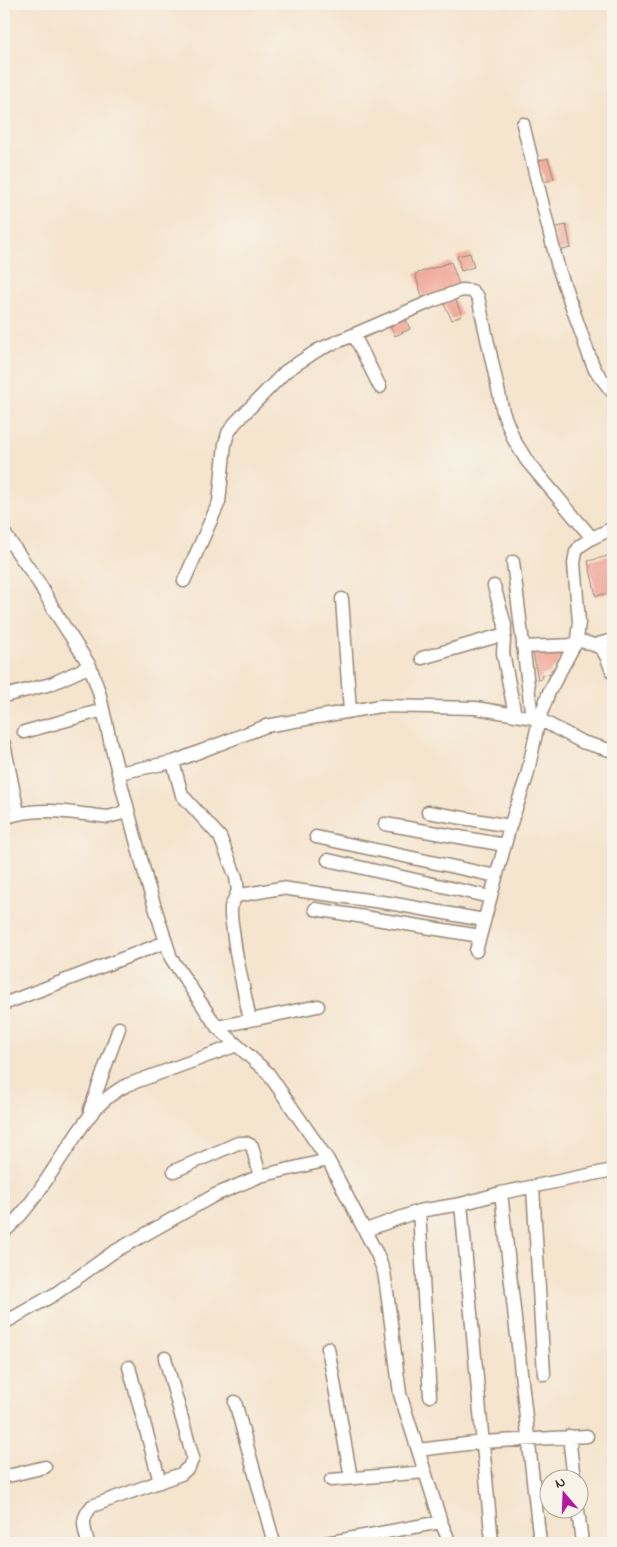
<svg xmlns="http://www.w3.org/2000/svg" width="617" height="1547" font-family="'Indie Flower',sans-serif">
  <rect width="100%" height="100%" fill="#f7f3e8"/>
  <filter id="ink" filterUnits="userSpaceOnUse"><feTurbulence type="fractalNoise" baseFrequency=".02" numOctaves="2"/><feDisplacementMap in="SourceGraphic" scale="10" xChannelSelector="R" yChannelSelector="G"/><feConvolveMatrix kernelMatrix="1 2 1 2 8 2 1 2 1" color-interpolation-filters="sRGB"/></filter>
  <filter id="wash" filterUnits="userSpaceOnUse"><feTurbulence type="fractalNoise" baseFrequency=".0096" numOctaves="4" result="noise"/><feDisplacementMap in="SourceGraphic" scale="20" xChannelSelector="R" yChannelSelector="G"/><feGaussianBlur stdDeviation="1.12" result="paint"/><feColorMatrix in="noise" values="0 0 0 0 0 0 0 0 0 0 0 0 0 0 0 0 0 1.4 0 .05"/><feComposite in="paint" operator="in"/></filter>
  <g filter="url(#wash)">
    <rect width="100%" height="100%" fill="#f5e4ce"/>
    <g id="blocks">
      <path fill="#efa293" d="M548,158L554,179L544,182L538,161Z
        M566,225L571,248L558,251L553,228Z
        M470,253L474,267L461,271L457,256Z
        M451,262L460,287L423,299L415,274Z
        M455,299L462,315L452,320L444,304Z
        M404,315L410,329L395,336L388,322Z
        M608,556L613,582V592L596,596L588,561Z
        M560,648L563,654L556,666L551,670V673L541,676L542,679L538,680L533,652Z"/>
    </g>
  </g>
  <g filter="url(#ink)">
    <use href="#blocks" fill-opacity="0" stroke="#988776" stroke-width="1"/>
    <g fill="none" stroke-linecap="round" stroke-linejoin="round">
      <g stroke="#988776" stroke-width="15">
        <path id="minor" d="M523,124L558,267L590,358L595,370L613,393
          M354,335L380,387
          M4,533L39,583L57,615L90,666L99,692L112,749L147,882L171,958L217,1027L268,1073L328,1160L377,1254L384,1272L387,1292L400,1394L441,1522L450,1543
          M513,562L532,718
          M184,581L219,502L225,444L228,433L235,423L286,371L318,350L432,301L462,290L472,291L478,297L503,412L514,440L527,461L592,538
          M494,586L505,625L503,653L515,715
          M342,599L350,711
          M577,640C607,648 602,647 613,673
          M595,645L613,640
          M523,647L575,645
          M422,658L505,634
          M4,696L51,684L90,666
          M24,732L103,710
          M4,744L18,813
          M173,762L182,795L220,837L236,877L238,891L231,907V916L236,953L250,1020
          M118,773L173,762L266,726L380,706L476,708L539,719L582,742L613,751
          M428,812L510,826
          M4,818C37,805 73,813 108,817L119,814L127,809
          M385,824L505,845
          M316,837L496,876
          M328,860L490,897
          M236,896L281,888L389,903L484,920
          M315,909L480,936
          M476,951L510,826L527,776L539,719L549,692L577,640L579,622L574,563L576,552L580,546L592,538L613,528
          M6,1003L166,942
          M217,1027L318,1006
          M90,1110L119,1028
          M174,1171L238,1143H246L252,1146L260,1176
          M533,1187L544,1374
          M501,1193L540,1543
          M461,1204L492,1543
          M419,1211L430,1396
          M366,1230L419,1211L461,1204L501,1193L613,1170
          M4,1232C30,1209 47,1178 67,1149C85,1122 97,1100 127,1085L237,1045
          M4,1323L55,1294L112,1253L215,1195L260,1176L328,1160
          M328,1348L351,1478
          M129,1367L160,1482
          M235,1402L274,1543
          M569,1436L574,1480
          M418,1450L483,1442L587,1436
          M4,1477L45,1467
          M331,1480L425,1472
          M578,1510L582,1543
          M88,1543C84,1527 80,1519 92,1506L181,1474L189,1467L193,1458L165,1358
          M326,1543L441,1522"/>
      </g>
      <use href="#minor" stroke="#fff" stroke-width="12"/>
    </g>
  </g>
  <rect width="617" height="1547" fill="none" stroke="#f7f3e8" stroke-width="20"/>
  <g transform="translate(564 1494) rotate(341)"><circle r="24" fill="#f7f3e8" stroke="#aca397"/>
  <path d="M0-4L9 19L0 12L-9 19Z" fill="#b5179e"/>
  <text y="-8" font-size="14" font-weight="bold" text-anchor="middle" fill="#3b2a1e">N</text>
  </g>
</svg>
